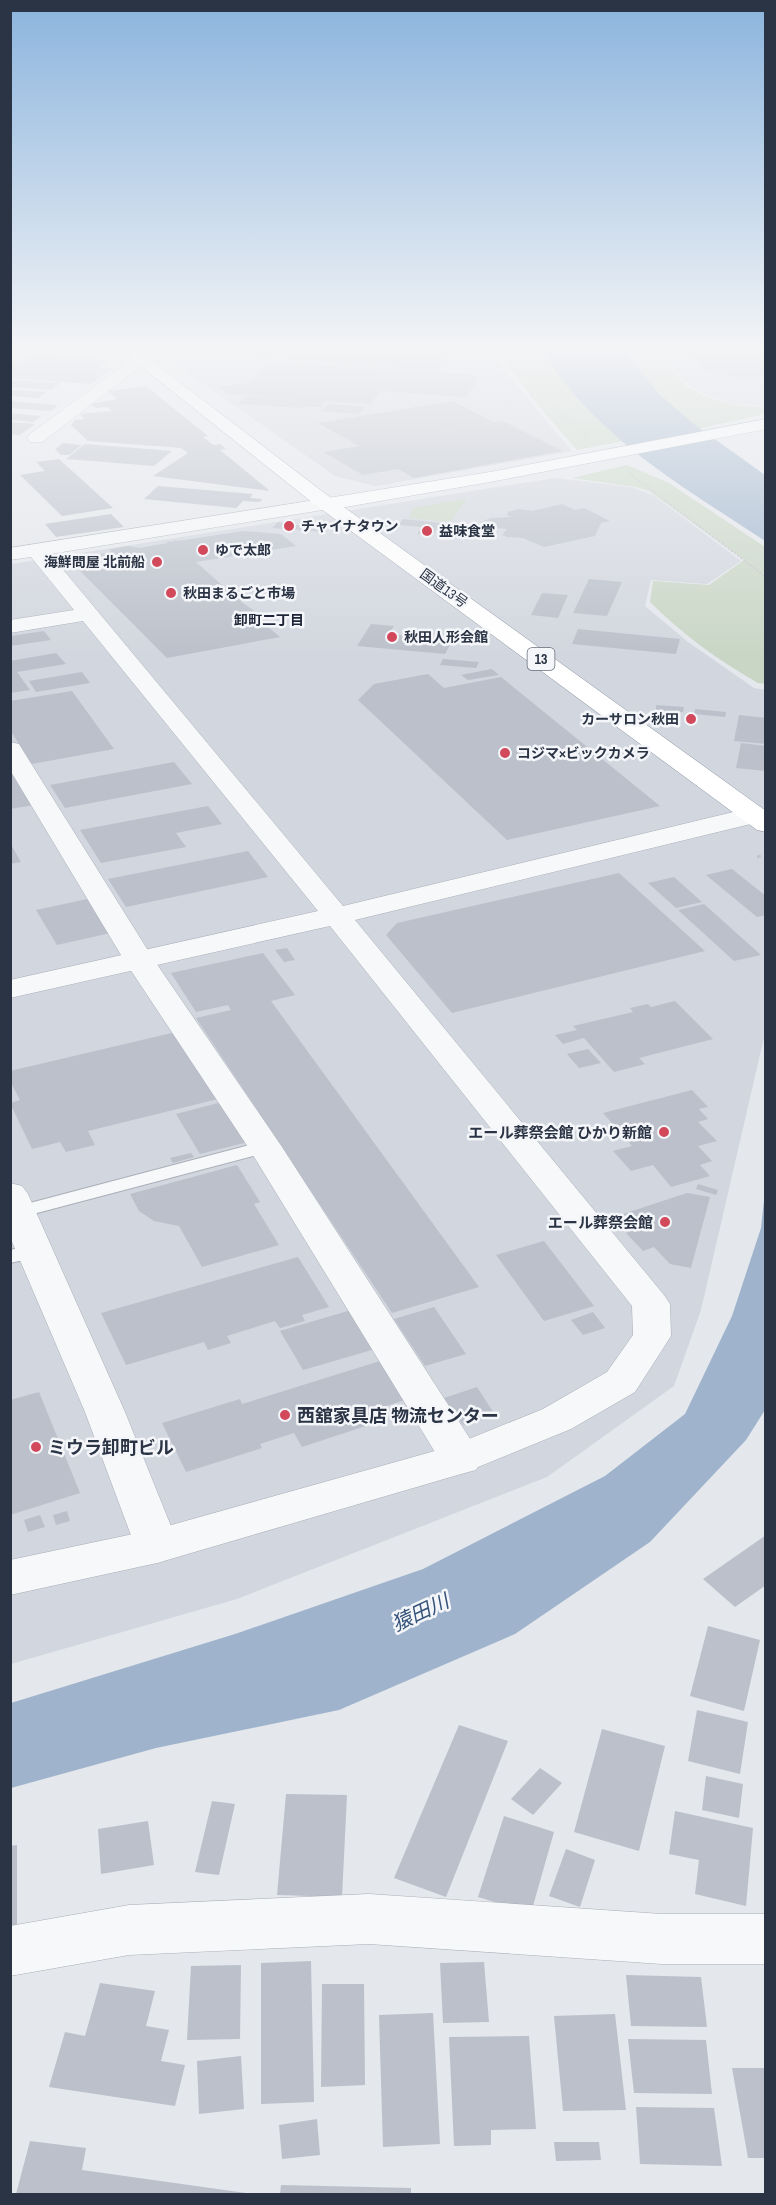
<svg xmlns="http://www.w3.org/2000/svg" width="776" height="2205" font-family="'Archivo Narrow','Noto Sans JP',sans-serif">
  <rect width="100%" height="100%" fill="#e4e7ec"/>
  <path fill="#d2d6de" d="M152,348H485L572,451L376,486L335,476Z
    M656,348H765V406L736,404L706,395L690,386Z
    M555,478L631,487L653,495L741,561L707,584L651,580L645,606L688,642L754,688L766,690L765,1033L701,1310L674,1386L547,1477L237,1599L11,1664V564Z"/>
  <path fill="#c9d6c5" d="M495,348H546L624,441L577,450L536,403Z
    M617,348H653L687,387L706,397L736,405L765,407V414L693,430L631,370Z
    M627,465L669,483L765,547V684L758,683C718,660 683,635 650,602L653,581L709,585L744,560L649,491L636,487L572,478Z
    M463,499L466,501L450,522L409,518L413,508Z"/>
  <path fill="#9fb4cc" d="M541,348H623L658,393L695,425L765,475V541C684,487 591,435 541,348Z
    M765,1191V1410L746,1440L650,1542L515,1634L339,1710L156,1748L11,1788V1703L235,1634L423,1569L605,1476L685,1414L732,1316L761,1228Z"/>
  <path fill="#bbc0ca" d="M234,348H280L271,357L227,354Z
    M295,348H463L458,354H449L436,370L283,359Z
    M685,348H760L766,354V378L744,379L712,373L703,369Z
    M33,355L108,360L99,367L113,368L91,384L10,378V364L14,361L23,362Z
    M292,363L469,374L479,378L466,397L381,391L370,404L325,401L320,407L305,406L303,408L238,404L246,396L304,399L227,394L218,387L248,383L265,366H278Z
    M10,380L60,383L51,390L10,387Z
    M146,386L208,436L203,437L213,445L220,444L226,449L220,450L270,491L153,476L188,453L181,448L88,441L71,425L75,420L85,419L80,414L112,411L107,407L96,408L90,404L117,399L108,391Z
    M10,390L46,392L38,398L10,396Z
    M10,401L58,405L51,411L10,408Z
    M452,401L494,422L423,435L503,421L563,451L414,478L398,469L363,475L323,452L359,446L318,423Z
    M328,404L365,407L359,414L321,411Z
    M10,413L41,416L34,422L10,420Z
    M10,422L35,424L20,435L10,434Z
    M63,443L82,445L69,455H61L55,449Z
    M85,444L172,451L154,466L66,459Z
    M59,459L113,508L62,516L20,475L45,471L36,462Z
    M158,486L253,494L250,498L262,499L260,502L243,501L236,508L144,499Z
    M562,504L575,510L584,508L610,521L601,523L595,536L544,547L523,538L507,537L502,535L507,529L486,527L481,522L491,518L512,517L507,515L508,512L518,509L532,511Z
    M111,514L124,527L56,537L45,524Z
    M403,519L441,523L432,536L417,534L422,527L399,525Z
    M278,522L317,528L323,532L272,528Z
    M243,531L281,534L296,546L196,562L223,586L230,585L246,600L240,601L265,618L259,619L280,637L167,658L78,569L88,556L111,552L109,550L112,549L129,546L139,548L168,543L166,541L174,542L172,540L178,541Z
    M589,579L622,582L607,616L573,613Z
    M542,593L568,595L558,618L531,615Z
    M371,624L394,626L389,634L453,640L445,654L357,646Z
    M578,629L680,639L676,654L572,644Z
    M44,631L51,640L10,646V636Z
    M56,653L66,664L17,672L30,690L10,693V661Z
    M443,659L479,662L476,668L440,665Z
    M492,669L499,675L468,680L461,675Z
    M82,672L90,683L36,692L29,681Z
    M428,674L444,688L501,677L660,806L507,840L358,700L374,684Z
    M72,691L114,749L32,764L10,730V701Z
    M656,705L684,707L683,712L656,710Z
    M695,709L726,712L725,717L694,714Z
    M739,715L766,718V744L734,741Z
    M741,743L766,746V771L736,768Z
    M174,762L192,784L65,808L50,785Z
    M13,770L34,805L10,809V771Z
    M208,806L222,824L176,833L186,847L101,863L80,830Z
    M10,843L21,862L10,864Z
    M248,851L268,877L126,907L108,879Z
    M732,869L766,896V915L757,917L706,875Z
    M619,873L705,951L452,1013L386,935L397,923Z
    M674,877L702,902L676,908L648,883Z
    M92,898L115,932L57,945L36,910Z
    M704,904L761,955L734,961L678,910Z
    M287,948L295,960L284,962L275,950Z
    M263,953L295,995L271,1001L479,1287L392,1313L196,1018L231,1010L228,1005L196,1012L171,973Z
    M675,1001L713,1039L639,1058L645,1064L614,1072L584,1038L563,1044L555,1035L577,1030L573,1026L633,1012L630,1008L648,1004L651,1007Z
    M176,1032L218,1099L88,1131L95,1145L66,1152L60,1142L32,1149L10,1103L20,1100L10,1081V1071Z
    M588,1049L601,1063L579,1068L567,1054Z
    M692,1090L708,1107L699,1109L708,1119L698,1122L717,1141L698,1146L712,1161L700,1165L710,1176L671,1187L653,1165L631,1171L613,1151L632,1146L603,1113Z
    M222,1102L248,1142L200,1154L176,1114Z
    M191,1153L194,1157L173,1163L170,1158Z
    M237,1165L260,1202L254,1204L279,1245L202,1267L179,1226L154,1221L139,1211L130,1194Z
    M698,1184L718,1190L716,1195L696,1189Z
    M687,1193L710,1197L691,1268L670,1264L654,1247L643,1251L626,1233L635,1230L620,1215Z
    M544,1241L594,1306L544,1321L496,1255Z
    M298,1257L329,1307L302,1315L305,1321L280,1328L275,1321L227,1336L231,1343L208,1350L204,1342L126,1365L101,1313Z
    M434,1307L466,1354L425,1366L394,1319Z
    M351,1310L375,1349L303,1370L280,1331Z
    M593,1312L605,1328L583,1335L571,1320Z
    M380,1361L405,1400L377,1409L384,1420L302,1447L294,1433L260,1444L262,1448L186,1472L162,1423L240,1399L242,1404Z
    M477,1387L495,1415L463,1425L444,1398Z
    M39,1392L80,1493L10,1515V1400Z
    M67,1511L70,1521L56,1525L53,1515Z
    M40,1515L45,1527L28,1532L24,1520Z
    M766,1535V1585L735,1607L703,1579Z
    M708,1626L760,1640L744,1711L690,1696Z
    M697,1710L748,1722L740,1774L688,1761Z
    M459,1725L508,1741L446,1897L394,1878Z
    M602,1729L665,1746L639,1851L574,1832Z
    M540,1768L562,1783L533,1815L511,1799Z
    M706,1776L743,1784L739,1818L702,1810Z
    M286,1794L347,1795L342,1897L277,1895Z
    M212,1801L235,1804L219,1875L195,1872Z
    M675,1811L753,1828L746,1906L695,1894L699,1860L669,1854Z
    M504,1816L554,1832L531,1913L478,1897Z
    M148,1821L154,1865L101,1874L98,1829Z
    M17,1845V1925L10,1926V1846Z
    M566,1849L595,1860L580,1907L549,1896Z
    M311,1961L314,2102L261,2104V1963Z
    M484,1962L489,2022L443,2023L440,1963Z
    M241,1965L240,2039L187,2040L191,1966Z
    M626,1975L701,1977L707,2027L631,2026Z
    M100,1983L155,1991L146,2026L169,2030L161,2061L185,2065L175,2106L49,2087L65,2032L85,2036Z
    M322,1984H364L365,2085L321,2087Z
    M433,2013L440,2144L383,2147L379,2015Z
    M615,2014L626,2110L563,2111L554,2016Z
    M529,2036L536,2129L491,2130V2145L454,2146L449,2037Z
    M628,2039L706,2040L712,2094L634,2093Z
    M241,2056L244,2109L199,2114L197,2061Z
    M732,2068H766V2158H748Z
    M636,2107L714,2108L722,2166L640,2164Z
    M317,2119L320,2155L282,2159L279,2125Z
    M30,2141L86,2148L82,2170L253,2194H16Z
    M554,2142H599L601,2160L556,2161Z
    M281,2185L411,2188V2194H280Z"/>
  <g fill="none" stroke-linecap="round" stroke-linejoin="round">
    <g stroke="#a9aeb7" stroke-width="2">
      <path id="service" d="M265,1141L272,1143L274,1147L272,1151L18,1218L10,1215L11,1208Z
        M35,1245L42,1246L45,1251L42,1256L10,1263V1250Z"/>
    </g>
    <g stroke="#a9aeb7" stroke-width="1">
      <path id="minor" d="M140,355L148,360L145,363L42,442H30L27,438L30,434L135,357Z
        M10,742L19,744L22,749L154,960L282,1147L476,1448L482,1459L476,1470L461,1474L446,1470L248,1147L124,960L10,770Z
        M10,1183L22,1186L28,1194L125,1412L179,1546L172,1558L157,1563L142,1558L135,1546L85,1412L10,1237Z
        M369,1894L662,1914H766V1964H662L369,1944L129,1955L10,1976V1926L129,1905Z"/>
    </g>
    <g stroke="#a9aeb7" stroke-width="1">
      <path id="tertiary" d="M328,498L335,500L337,504L335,508L50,554L343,906L754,807L763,809L766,813L763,821L355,920L664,1295L670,1304L671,1336L635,1392L571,1429L461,1474L157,1563L10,1595V1560L157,1529L449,1447L543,1409L607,1372L633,1335L632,1306L330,926L10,998V980L318,911L83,621L10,633V620L74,610L31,557L10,560V548Z"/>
    </g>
    <g stroke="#a3abb8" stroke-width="1">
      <path id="primary" d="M766,419V429L490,482L328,510L321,508L319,504L321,500L328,498L490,472Z"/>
    </g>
    <g stroke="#8b94a3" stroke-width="1">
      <path id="trunk" d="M118,348H135L323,492L766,811V832L757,830L309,500Z"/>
    </g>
    <path stroke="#c2c5cb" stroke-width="2" stroke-dasharray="2 2" stroke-linecap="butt" d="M514,348L527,362L549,402L588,437
      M629,473L766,577"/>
    <path stroke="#c2c5cb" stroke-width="3" stroke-dasharray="4 4" stroke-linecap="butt" d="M757,857L766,855"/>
    <use href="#service" fill="#f7f8fa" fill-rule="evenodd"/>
    <use href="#minor" fill="#f7f8fa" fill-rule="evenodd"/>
    <use href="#tertiary" fill="#f7f8fa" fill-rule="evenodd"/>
    <use href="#primary" fill="#fff" fill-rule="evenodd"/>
    <use href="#trunk" fill="#fff" fill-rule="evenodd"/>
  </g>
  <linearGradient id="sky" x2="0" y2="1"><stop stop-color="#8bb4dd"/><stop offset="0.53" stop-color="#f3f4f6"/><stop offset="1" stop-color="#f3f4f6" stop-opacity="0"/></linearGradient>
  <rect width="776" height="657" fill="url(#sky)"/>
  <g fill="#d1495b" stroke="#f4f6f9" stroke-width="2">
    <circle cx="289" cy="526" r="6"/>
    <circle cx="427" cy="531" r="6"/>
    <circle cx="203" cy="550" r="6"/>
    <circle cx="157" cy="562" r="6"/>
    <circle cx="171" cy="593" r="6"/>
    <circle cx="392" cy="637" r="6"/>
    <circle cx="691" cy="719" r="6"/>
    <circle cx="505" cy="753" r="6"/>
    <circle cx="664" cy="1132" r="6"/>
    <circle cx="665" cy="1222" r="6"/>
    <circle cx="285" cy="1415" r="6"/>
    <circle cx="36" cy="1447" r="6"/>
  </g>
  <g text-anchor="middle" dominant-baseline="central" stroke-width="5" stroke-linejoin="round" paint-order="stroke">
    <g font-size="14" font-weight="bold" fill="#2b3445" stroke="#f4f6f9" text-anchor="start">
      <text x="301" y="526">チャイナタウン</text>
      <text x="439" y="531">益味食堂</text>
      <text x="215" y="550">ゆで太郎</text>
      <text x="145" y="562" text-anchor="end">海鮮問屋 北前船</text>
      <text x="183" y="593">秋田まるごと市場</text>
      <text x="404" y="637">秋田人形会館</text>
      <text x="679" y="719" text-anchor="end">カーサロン秋田</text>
      <text x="517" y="753">コジマ×ビックカメラ</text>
    </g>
    <g font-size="14" fill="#2b3445" stroke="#f4f6f9">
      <text transform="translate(444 588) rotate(36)">国道13号</text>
    </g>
    <g font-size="14" font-weight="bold" fill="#1d2536" stroke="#f4f6f9">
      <text x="269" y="620">卸町二丁目</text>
    </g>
    <rect fill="#f4f6f9" stroke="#676e7b" stroke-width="1.5" x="527.5" y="648" width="27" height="22" rx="4.5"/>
    <g font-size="14" font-weight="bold" fill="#2b3445">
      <text x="541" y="659">13</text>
    </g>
    <g font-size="15" font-weight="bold" fill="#2b3445" stroke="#f4f6f9" text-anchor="end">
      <text x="652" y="1132">エール葬祭会館 ひかり新館</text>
      <text x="653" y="1222">エール葬祭会館</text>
    </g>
    <g font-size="18" font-weight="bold" fill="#2b3445" stroke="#f4f6f9" text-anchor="start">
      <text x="297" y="1415">西舘家具店 物流センター</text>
      <text x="48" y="1447">ミウラ卸町ビル</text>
    </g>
    <g font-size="20" font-style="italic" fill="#34527a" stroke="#f4f6f9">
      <text transform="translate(420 1612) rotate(-25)">猿田川</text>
    </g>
  </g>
  <rect width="776" height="2205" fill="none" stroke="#2b3445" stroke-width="24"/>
</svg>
